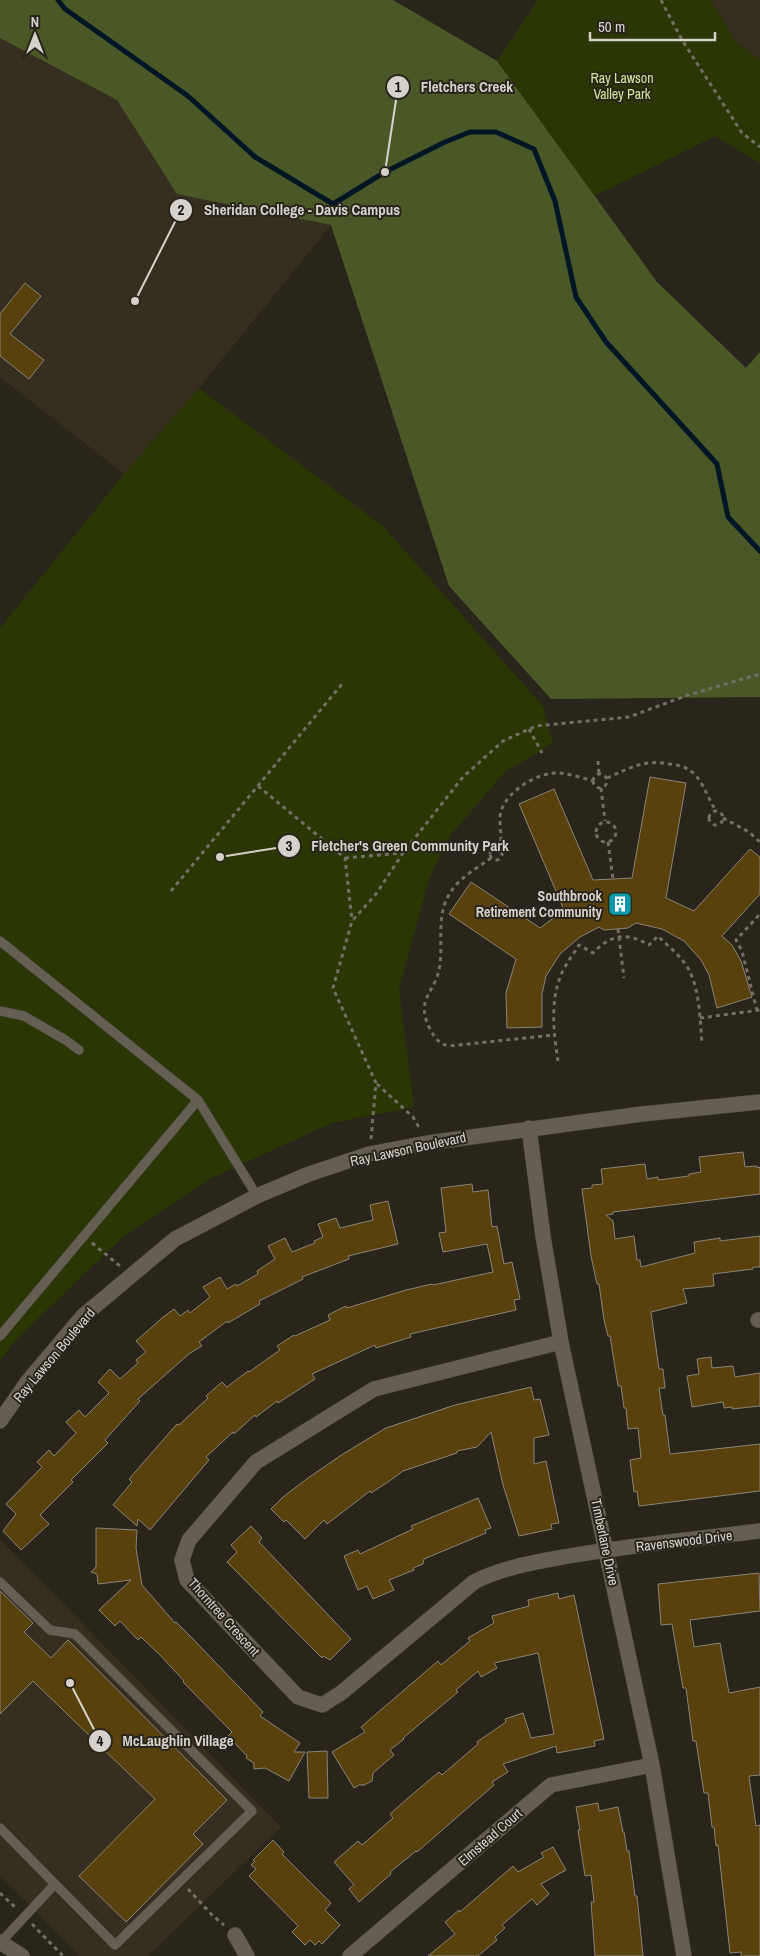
<svg xmlns="http://www.w3.org/2000/svg" width="760" height="1956" font-family="'Archivo Narrow',sans-serif">
  <rect width="100%" height="100%" fill="#2a251b"/>
  <path fill="#362e1e" d="M0,0L331,225L199,388L124,474L0,377Z
    M711,0H760V60L736,42Z
    M0,1539L281,1827L148,1956H80L0,1875Z"/>
  <path fill="#2a3603" d="M538,0H711L736,42L760,60V163L715,136L594,196L497,61Z
    M199,388L383,526L543,706L553,743L505,772L450,836L429,879L399,990L414,1107L332,1123L212,1178L123,1237L17,1339L0,1360V628L124,474Z"/>
  <path fill="#4a5827" d="M0,0H393L497,61L657,282L746,368L760,352V697L551,699L449,586L331,225L177,194L117,100L0,38Z"/>
  <g fill="none" stroke-linecap="round" stroke-linejoin="round">
    <path stroke="#001625" stroke-width="5" d="M58,0L65,9L188,96L255,157L333,204L385,172L445,142L470,132H496L534,149L555,201L576,297L606,342L717,464L728,517L760,551"/>
  </g>
  <path fill="#58410c" stroke="#8a8477" d="M25,283L41,296L10,334L44,360L29,379L0,356V314Z
    M650,777L686,783L666,898L694,911L750,849L760,857V894L722,936L732,945L741,961L752,997L717,1008L709,975L701,960L684,941L662,929L636,923L628,928L604,930L599,927L580,937L560,954L546,976L542,994V1027L507,1028L506,993L516,959L449,914L471,882L540,928L564,910L519,804L554,789L593,880L632,878Z
    M743,1152L745,1167L757,1166V1168L760,1167V1194L613,1212V1214L606,1215L613,1221L615,1239L634,1236L637,1260H640L641,1267L695,1253L694,1242L720,1238V1241L760,1236V1267H753V1269L713,1274L714,1286L683,1289L687,1303L651,1312L659,1369H663L665,1388H659L663,1415H665L670,1454L760,1444V1491L639,1506L637,1491L634,1492L630,1460L641,1458L638,1428L628,1429L626,1408H624L621,1386H618L610,1336H608L604,1320L599,1284H597L591,1256L582,1189L592,1188V1185L603,1184L601,1169L645,1164L647,1179L658,1177V1180L689,1176V1174L701,1172L699,1157Z
    M472,1184L473,1192L488,1190L492,1227L497,1226L504,1264L512,1262L520,1299L514,1300L516,1310L410,1334L411,1337L376,1348L375,1345L312,1374L315,1379L278,1403L277,1401L256,1417L255,1415L234,1434L233,1432L206,1457L209,1460L150,1530L138,1519L137,1526L113,1505L132,1482L129,1479L177,1424L179,1425L208,1398L206,1396L222,1382L227,1387L248,1371L249,1372L280,1350L277,1346L294,1335L295,1336L330,1320L328,1315L346,1306L347,1308L406,1290L432,1284L433,1285L493,1272L487,1244L443,1252L439,1233L446,1232L441,1188Z
    M388,1201L398,1244L348,1256L349,1259L302,1277L303,1279L259,1301L260,1304L228,1323L227,1321L199,1342L202,1346L190,1353L138,1399L140,1401L105,1440L108,1443L71,1480L73,1482L40,1515L49,1524L21,1550L3,1531L16,1514L6,1504L42,1467L37,1462L49,1450L54,1456L76,1433L66,1422L79,1410L85,1417L109,1393L98,1382L110,1369L120,1379L138,1363L136,1360L146,1352L136,1341L162,1318L174,1309L180,1316L188,1310L190,1313L210,1297L203,1287L220,1277L227,1289L236,1284L237,1286L258,1274L257,1271L275,1259L268,1246L285,1238L292,1252L315,1243L314,1241L323,1237L318,1224L336,1218L340,1228L373,1220L370,1205Z
    M711,1357L712,1368L733,1366L735,1377L760,1373V1406L732,1409V1407L724,1408L723,1402L692,1407L687,1376L699,1374L697,1359Z
    M531,1387L534,1400L540,1399L549,1435L534,1438V1464L546,1461L559,1523L551,1524L552,1529L519,1536L503,1485L491,1432L477,1447L457,1451V1453L403,1471L388,1482L371,1493L370,1491L327,1524L324,1520L305,1539L286,1520L284,1522L271,1509L283,1497L308,1478L343,1454L386,1428L455,1405Z
    M478,1498L491,1528L485,1530L486,1533L424,1559L423,1564L413,1568L414,1570L389,1580L394,1590L373,1599L367,1586L358,1590L344,1556L358,1550L360,1554L413,1529L411,1526Z
    M251,1526L262,1538L259,1542L351,1639L330,1660L323,1656L322,1658L227,1562L237,1552L231,1545Z
    M96,1528L137,1530L136,1548L142,1585L175,1623L176,1622L192,1638L263,1712L260,1716L300,1743L294,1752H305L289,1781L265,1768L254,1769V1763L246,1758L247,1756L228,1736L232,1732L183,1682L184,1681L160,1655L141,1637L138,1640L120,1621L115,1626L99,1610L131,1580L98,1584L97,1574L91,1572L96,1567Z
    M759,1573L760,1611L690,1620L694,1647L720,1643L729,1693L760,1687V1775L749,1776L756,1826L760,1825V1956H741V1952L730,1953L718,1845L716,1846L714,1827H712L708,1793H704L696,1741H693L686,1688H683L672,1624L661,1625L658,1584Z
    M0,1591L33,1623L24,1632L51,1658L68,1640L227,1800L193,1834L203,1844L126,1922L79,1876L155,1799L33,1681L0,1714Z
    M558,1593L559,1599L574,1595L604,1739L594,1741L595,1746L557,1753L556,1746L503,1764L508,1772L492,1782L494,1785L417,1852L416,1851L390,1872L391,1874L359,1902L349,1889L354,1885L334,1862L358,1841L362,1845L393,1818L390,1814L415,1792L439,1772L442,1775L478,1744L477,1742L506,1722L505,1719L523,1713L531,1738L554,1734L538,1653L494,1663L497,1668L481,1677L478,1671L456,1690L458,1692L403,1738L404,1739L390,1750L394,1755L373,1773L372,1781L364,1785H359L354,1788L332,1752L365,1732L361,1727L438,1661L441,1665L470,1641L468,1638L494,1623L492,1616L529,1606L528,1600Z
    M327,1751L328,1798H309L307,1752Z
    M598,1803L599,1811L618,1807L623,1832H624L627,1851H629L635,1896H637L643,1956H595L591,1902H594L591,1875L585,1876L578,1830H580L576,1807Z
    M273,1840L284,1852L282,1854L331,1903L325,1910L340,1925L322,1944L319,1941L315,1945L310,1940L305,1945L292,1932L298,1926L249,1876L256,1869L251,1865L255,1861L253,1860Z
    M553,1847L566,1870L541,1884L549,1894L537,1905L532,1899L502,1925L505,1928L495,1937L497,1940L478,1956H428L455,1934L445,1922L459,1910L460,1912L513,1866L518,1872L544,1857L541,1853Z"/>
  <g fill="none" stroke-linecap="round" stroke-linejoin="round">
    <g stroke="#464138" stroke-width="10">
      <path id="service" d="M0,941L198,1100L257,1196
        M0,1011L24,1016L67,1041L79,1050
        M0,1336L198,1100
        M0,1582L50,1630L75,1634L252,1811L115,1945L0,1828
        M0,1943L55,1884"/>
    </g>
    <g stroke="#464138" stroke-width="16">
      <path id="minor" d="M529,1128L543,1236L561,1342L652,1765L684,1956
        M758,1320H760
        M561,1342L374,1389L256,1462L189,1540L182,1560L187,1580L298,1697L322,1705L341,1693L474,1582C503,1567 537,1562 569,1556C633,1545 696,1539 760,1531
        M235,1935L247,1956
        M350,1956L551,1785L652,1765"/>
    </g>
    <g stroke="#464138" stroke-width="16">
      <path id="tertiary" d="M0,1421L28,1381L83,1316L175,1239L257,1196L309,1174L369,1154L427,1143L642,1114L760,1102
        M0,1942L22,1956"/>
    </g>
    <path stroke="#746f66" stroke-width="3" stroke-dasharray="4 4" stroke-linecap="butt" d="M661,0L682,40L742,133L760,147
      M529,729L542,753
      M598,761L599,774
      M593 781a7 7 0 1 1 14 0a7 7 0 1 1-14 0Z
      M607,778C630,768 644,759 670,764C680,765 690,768 697,777C705,787 709,800 716,811
      M258,786L345,858L352,921
      M601,788L605,821
      M709 818a7 7 0 1 1 14 0a7 7 0 1 1-14 0Z
      M723,818L749,832L760,842
      M596 832a10 10 0 1 1 20 0a10 10 0 1 1-20 0Z
      M608,842L613,879
      M490 854a6 6 0 1 1 12 0a6 6 0 1 1-12 0Z
      M500,849C503,836 498,823 501,811C507,791 539,771 560,773C570,774 583,778 593,781
      M345,858L403,853
      M491,858C477,868 459,878 450,893C436,915 443,940 440,964C437,993 414,997 430,1029C435,1038 439,1044 449,1046L554,1035
      M171,891L342,684
      M618,929L624,978
      M757,1011L742,951L736,940L760,914
      M700,1018L760,1010
      M558,1061C553,1030 549,993 566,965C570,958 575,952 579,945L593,953C611,934 627,932 649,945L658,936C666,944 676,952 683,961C700,981 700,1019 702,1044
      M377,1084L413,1117L420,1129
      M371,1139L376,1083L333,988L352,921L376,894L403,853L463,777L503,741L536,726L629,717L688,695L760,674
      M92,1243L120,1266
      M188,1889L212,1915L224,1925
      M0,1893L17,1909
      M32,1924L63,1956"/>
    <use href="#service" stroke="#655f53" stroke-width="9"/>
    <use href="#minor" stroke="#655f53" stroke-width="15"/>
    <use href="#tertiary" stroke="#655f53" stroke-width="15"/>
  </g>
  <defs>
    <g id="building-square" transform="scale(1.25)"><rect x="-9" y="-9" width="18" height="18" rx="4" fill="#0f9aa8" stroke="#2a251b"/><path d="M-4-6H4V6H1V3H-1V6H-4ZM-2.5-4.3h1.7v1.8h-1.7ZM.8-4.3h1.7v1.8H.8ZM-2.5-1h1.7V.8h-1.7ZM.8-1h1.7V.8H.8Z" fill="#fff"/></g>
  </defs>
  <g fill-rule="evenodd">
    <use href="#building-square" x="620" y="904"/>
  </g>
  <g text-anchor="middle" dominant-baseline="central" stroke-width="4" stroke-linejoin="round" paint-order="stroke">
    <g font-size="14" fill="#cfe699" stroke="#2a251b">
      <text x="622" y="78">Ray Lawson<tspan x="622" dy="16">Valley Park</tspan></text>
    </g>
    <g font-size="14" font-weight="bold" fill="#d6d2cb" stroke="#2a251b" text-anchor="end">
      <text x="602" y="896">Southbrook<tspan x="602" dy="16">Retirement Community</tspan></text>
    </g>
    <g font-size="14" fill="#d6d2cb" stroke="#2a251b">
      <text transform="translate(408 1149) rotate(-12)">Ray Lawson Boulevard</text>
      <text transform="translate(54 1355) rotate(-50)">Ray Lawson Boulevard</text>
      <text transform="translate(684 1541) rotate(-7)">Ravenswood Drive</text>
      <text transform="translate(605 1542) rotate(78)">Timberlane Drive</text>
      <text transform="translate(224 1617) rotate(48)">Thorntree Crescent</text>
      <text transform="translate(490 1837) rotate(-41)">Elmstead Court</text>
    </g>
  </g>
  <path fill="none" stroke="#d6d2cb" stroke-width="2" d="M385 172L398 87M135 301L181 210M220 857L289 846M70 1683L100 1741"/>
  <g fill="#d6d2cb" stroke="#2a251b" stroke-width="2">
    <circle cx="385" cy="172" r="5"/>
    <circle cx="135" cy="301" r="5"/>
    <circle cx="220" cy="857" r="5"/>
    <circle cx="70" cy="1683" r="5"/>
    <circle cx="398" cy="87" r="12"/>
    <circle cx="181" cy="210" r="12"/>
    <circle cx="289" cy="846" r="12"/>
    <circle cx="100" cy="1741" r="12"/>
  </g>
  <g font-size="15" text-anchor="middle" font-weight="bold" fill="#111">
    <text x="398" y="92">1</text>
    <text x="181" y="215">2</text>
    <text x="289" y="851">3</text>
    <text x="100" y="1746">4</text>
  </g>
  <g font-size="15" text-anchor="middle" font-weight="bold" fill="#d6d2cb" stroke="#2a251b" stroke-width="4" stroke-linejoin="round" paint-order="stroke">
    <text x="467" y="92">Fletchers Creek</text>
    <text x="302" y="215">Sheridan College - Davis Campus</text>
    <text x="410" y="851">Fletcher's Green Community Park</text>
    <text x="178" y="1746">McLaughlin Village</text>
  </g>
  <g transform="translate(35 35)" stroke="#2a251b" stroke-width="4" paint-order="stroke">
  <path d="M0-4L9 19L0 12L-9 19Z" fill="#d6d2cb"/>
  <text y="-8" font-size="14" font-weight="bold" text-anchor="middle" fill="#d6d2cb">N</text>
  </g>
  <path d="M590 32v8h125v-8" fill="none" stroke="#d6d2cb" stroke-width="2.5"/>
  <text x="598" y="32" font-size="15" fill="#d6d2cb" stroke="#2a251b" stroke-width="4" paint-order="stroke">50 m</text>
</svg>
